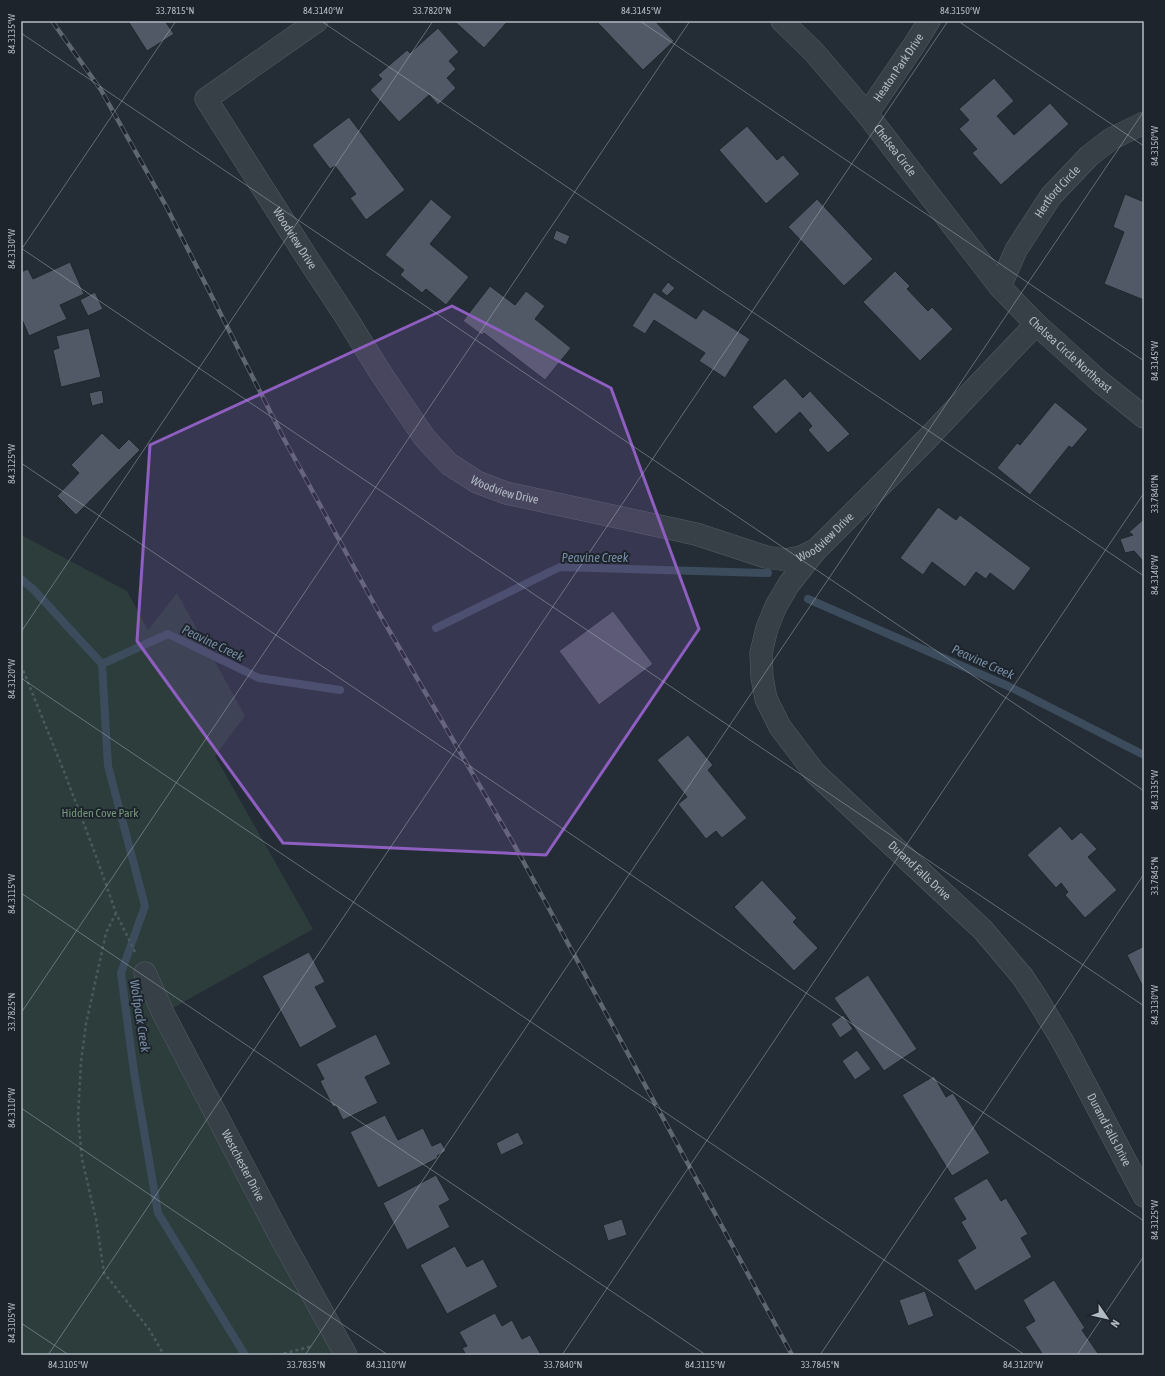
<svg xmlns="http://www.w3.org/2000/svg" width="1165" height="1376" font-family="'Asap Condensed',sans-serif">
  <rect width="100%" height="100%" fill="#242d36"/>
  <path fill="#2c3d3c" d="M21,535L127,591L148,630L177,593L245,716L215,756L313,929L164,1013L346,1355H21Z"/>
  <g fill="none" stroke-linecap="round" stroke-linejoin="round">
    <path stroke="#3c4c5d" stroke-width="8" d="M21,579L33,589L102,664L168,634L259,678L340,690
      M808,599L1010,687L1144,755
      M436,628L560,567L768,573
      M102,664L108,766L145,906L121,973L134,1072L158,1213L245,1355"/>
  </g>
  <path fill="#505965" stroke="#1f262e" d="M128,21H165L174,34L147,51Z
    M454,21H508L484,48Z
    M600,21H655L674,41L643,70L598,23Z
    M438,28L459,52L449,61L456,69L447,78L456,88L438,105L429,95L399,122L370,90L382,79L378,75L407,50L410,53Z
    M994,78L1014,101L997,116L1014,135L1050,103L1069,124L1001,185L972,153L977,149L959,129L969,120L959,109Z
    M349,117L405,190L366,220L350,198L356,194L335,166L330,169L312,145Z
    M747,126L777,160L783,155L800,174L766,204L719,150Z
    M1125,194L1144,202V300L1104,284L1124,232L1113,227Z
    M431,199L452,217L430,244L469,277L446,305L426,289L422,293L400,275L404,270L385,255Z
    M817,199L873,259L844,286L788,227Z
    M556,230L570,236L566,245L553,239Z
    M70,262L84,294L60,305L67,319L29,336L21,317V272L28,269L33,279Z
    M895,271L910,286L907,289L928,311L932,307L953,329L920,361L863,302Z
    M668,282L675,288L667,296L661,291Z
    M490,286L515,305L526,291L545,306L535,319L571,348L545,380L484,333L482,335L463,321Z
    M95,292L103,309L88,316L80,300Z
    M654,292L696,319L703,309L750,339L725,378L699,361L705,353L654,320L645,334L632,326Z
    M89,328L101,377L61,387L53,350L59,348L56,336Z
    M785,378L803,398L810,391L850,434L828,453L808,430L812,426L800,412L776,434L752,407Z
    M102,390L104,403L92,406L89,393Z
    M1055,402L1088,429L1072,448L1069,446L1030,495L997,468L1017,443L1020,445Z
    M102,433L119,449L129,439L140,450L76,515L57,496L79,473L71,465Z
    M938,507L956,520L960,515L1031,568L1014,591L990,573L986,579L976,572L965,587L932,562L923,575L900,558Z
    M1144,519V562L1134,551L1125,553L1120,539L1133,535L1129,532Z
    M613,611L653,664L599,705L559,651Z
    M688,735L713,765L708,770L747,818L722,838L716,831L706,839L678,804L687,797L657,760Z
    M1060,826L1072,840L1081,832L1097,849L1088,857L1117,890L1085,918L1065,895L1068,892L1061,883L1056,888L1027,855Z
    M762,880L797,918L793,922L818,948L794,971L734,907Z
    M1144,946V989L1127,955Z
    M309,952L325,982L315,987L337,1027L300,1048L262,976Z
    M868,975L917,1049L884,1071L834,998Z
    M843,1015L853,1029L840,1038L831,1024Z
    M376,1034L391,1064L365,1077L378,1103L343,1120L336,1106L333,1107L320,1081L324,1079L316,1064Z
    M857,1050L871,1069L855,1080L842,1061Z
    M934,1076L946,1097L953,1093L990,1153L952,1176L902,1095Z
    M385,1115L398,1140L423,1128L432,1146L441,1142L446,1151L437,1156L438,1158L378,1188L350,1132Z
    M518,1132L524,1144L501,1155L496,1143Z
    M436,1175L450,1200L439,1206L450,1227L407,1250L383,1203Z
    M987,1178L1001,1201L1006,1198L1028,1234L1021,1238L1032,1257L975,1291L957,1260L976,1248L961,1222L966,1219L953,1198Z
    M622,1219L627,1235L608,1241L603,1225Z
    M455,1246L467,1267L483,1259L498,1287L447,1314L420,1265Z
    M1054,1280L1085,1328L1082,1330L1099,1355H1043L1025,1327L1035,1321L1023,1300Z
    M925,1291L934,1316L908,1326L899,1300Z
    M495,1313L502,1326L512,1320L522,1339L530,1335L541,1355H466L462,1348L467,1346L459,1332Z"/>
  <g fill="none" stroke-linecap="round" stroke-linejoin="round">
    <g stroke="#555d65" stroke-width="23">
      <g id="minor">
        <path id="s1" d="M317,21L206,99L306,256L346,317L380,372L424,437L449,464L477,482L506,493L696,534L766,557L786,560L801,557L817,549L925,441L1036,324"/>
        <path id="s2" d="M782,21L813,51L867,114L1000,287L1036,324L1099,381L1144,417"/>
        <path id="s3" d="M867,114L914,45L929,21"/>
        <path id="s4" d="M1000,287L1016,250L1051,196L1089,156L1111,139L1144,123"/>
        <path id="s5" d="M816,550L789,584L776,606L767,628L761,653L762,677L766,699L780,727L815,773L983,930L1022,976L1036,997L1063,1042L1144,1196"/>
        <path id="s6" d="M145,973L163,1013L280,1236L346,1355"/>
      </g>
    </g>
    <path stroke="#4a5a5c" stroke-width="2.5" stroke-dasharray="3 3" stroke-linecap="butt" d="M21,665L65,774L96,856L116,913L135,952
      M116,913L106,933L86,1024L81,1062L78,1117L82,1159L96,1219L104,1273L149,1329L164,1355
      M278,1355L313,1346"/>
    <use href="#minor" stroke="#373f47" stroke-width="22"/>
    <g stroke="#5e6671" stroke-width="4.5">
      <path id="rail" d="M52,21L101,90L166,206L284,439L379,613L516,848L792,1355"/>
    </g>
    <use href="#rail" stroke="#1d242c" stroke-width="3" stroke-dasharray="9" stroke-linecap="butt"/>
  </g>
  <path fill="#8e5ec0" fill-opacity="0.2" stroke="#8e5ec0" stroke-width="3" stroke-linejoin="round" d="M452,306L611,388L699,629L546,855L283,843L137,641L150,445Z"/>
  <path fill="none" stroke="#b2bac3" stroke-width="1" stroke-opacity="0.45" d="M321,21L1144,576M640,21L1144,361M958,21L1144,146M21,33L1144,791M21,248L1144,1006M21,250L176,21M21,463L1144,1221M21,632L433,21M21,678L1025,1355M21,893L706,1355M21,1013L690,21M21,1108L388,1355M21,1323L69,1355M48,1355L948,21M305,1355L1144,111M562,1355L1144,493M820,1355L1144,874M1077,1355L1144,1256"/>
  <g text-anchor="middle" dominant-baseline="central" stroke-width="4" stroke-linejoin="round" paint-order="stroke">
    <g font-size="12" fill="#b2bac3" stroke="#1d242c">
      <text stroke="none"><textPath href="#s3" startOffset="56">Heaton Park Drive</textPath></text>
      <text stroke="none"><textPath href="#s2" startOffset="172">Chelsea Circle</textPath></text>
      <text stroke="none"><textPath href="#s4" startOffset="112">Hertford Circle</textPath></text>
      <text stroke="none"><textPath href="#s1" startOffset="301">Woodview Drive</textPath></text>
      <text stroke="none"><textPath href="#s2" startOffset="442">Chelsea Circle Northeast</textPath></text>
      <text stroke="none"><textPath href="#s1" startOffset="637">Woodview Drive</textPath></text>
      <text stroke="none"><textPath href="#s1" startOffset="974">Woodview Drive</textPath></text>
      <text stroke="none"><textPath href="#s5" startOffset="397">Durand Falls Drive</textPath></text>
      <text stroke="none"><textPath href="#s5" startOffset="721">Durand Falls Drive</textPath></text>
      <text stroke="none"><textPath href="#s6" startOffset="216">Westchester Drive</textPath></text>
    </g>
    <g font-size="12" fill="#74967a" stroke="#1d242c">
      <text x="100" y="813">Hidden Cove Park</text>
    </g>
    <g font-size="13" font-style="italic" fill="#778ca3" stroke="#1d242c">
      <text x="595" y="557">Peavine Creek</text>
      <text transform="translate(213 643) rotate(26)">Peavine Creek</text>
      <text transform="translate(983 662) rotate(24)">Peavine Creek</text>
      <text transform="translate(140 1016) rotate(81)">Wolfpack Creek</text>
    </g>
  </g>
  <rect width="1165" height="1376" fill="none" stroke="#1d242c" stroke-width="44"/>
  <g transform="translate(1107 1318) rotate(124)" stroke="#1d242c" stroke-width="3" paint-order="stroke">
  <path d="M0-3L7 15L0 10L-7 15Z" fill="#b2bac3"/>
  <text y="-6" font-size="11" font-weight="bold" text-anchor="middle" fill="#b2bac3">N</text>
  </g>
  <rect x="22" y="22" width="1121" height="1332" fill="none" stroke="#b2bac3" stroke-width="1.5"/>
  <g font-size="10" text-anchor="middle" fill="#b2bac3">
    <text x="175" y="14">33.7815°N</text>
    <text x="323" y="14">84.3140°W</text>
    <text x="432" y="14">33.7820°N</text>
    <text x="641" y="14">84.3145°W</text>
    <text x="960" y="14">84.3150°W</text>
    <text transform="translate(11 34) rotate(-90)" y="4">84.3135°W</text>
    <text transform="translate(1154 146) rotate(-90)" y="4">84.3150°W</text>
    <text transform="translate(11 249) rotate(-90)" y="4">84.3130°W</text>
    <text transform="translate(1154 361) rotate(-90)" y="4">84.3145°W</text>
    <text transform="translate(11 464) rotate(-90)" y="4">84.3125°W</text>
    <text transform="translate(1154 494) rotate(-90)" y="4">33.7840°N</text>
    <text transform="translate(1154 575) rotate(-90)" y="4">84.3140°W</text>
    <text transform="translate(11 679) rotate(-90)" y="4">84.3120°W</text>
    <text transform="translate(1154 790) rotate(-90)" y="4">84.3135°W</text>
    <text transform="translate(1154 876) rotate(-90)" y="4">33.7845°N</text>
    <text transform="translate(11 894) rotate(-90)" y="4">84.3115°W</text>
    <text transform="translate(1154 1005) rotate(-90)" y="4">84.3130°W</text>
    <text transform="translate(11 1012) rotate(-90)" y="4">33.7825°N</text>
    <text transform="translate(11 1108) rotate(-90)" y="4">84.3110°W</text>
    <text transform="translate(1154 1220) rotate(-90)" y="4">84.3125°W</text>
    <text transform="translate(11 1323) rotate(-90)" y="4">84.3105°W</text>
    <text x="68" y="1368">84.3105°W</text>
    <text x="306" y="1368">33.7835°N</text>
    <text x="386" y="1368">84.3110°W</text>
    <text x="563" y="1368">33.7840°N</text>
    <text x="705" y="1368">84.3115°W</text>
    <text x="820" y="1368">33.7845°N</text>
    <text x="1023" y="1368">84.3120°W</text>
  </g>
</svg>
